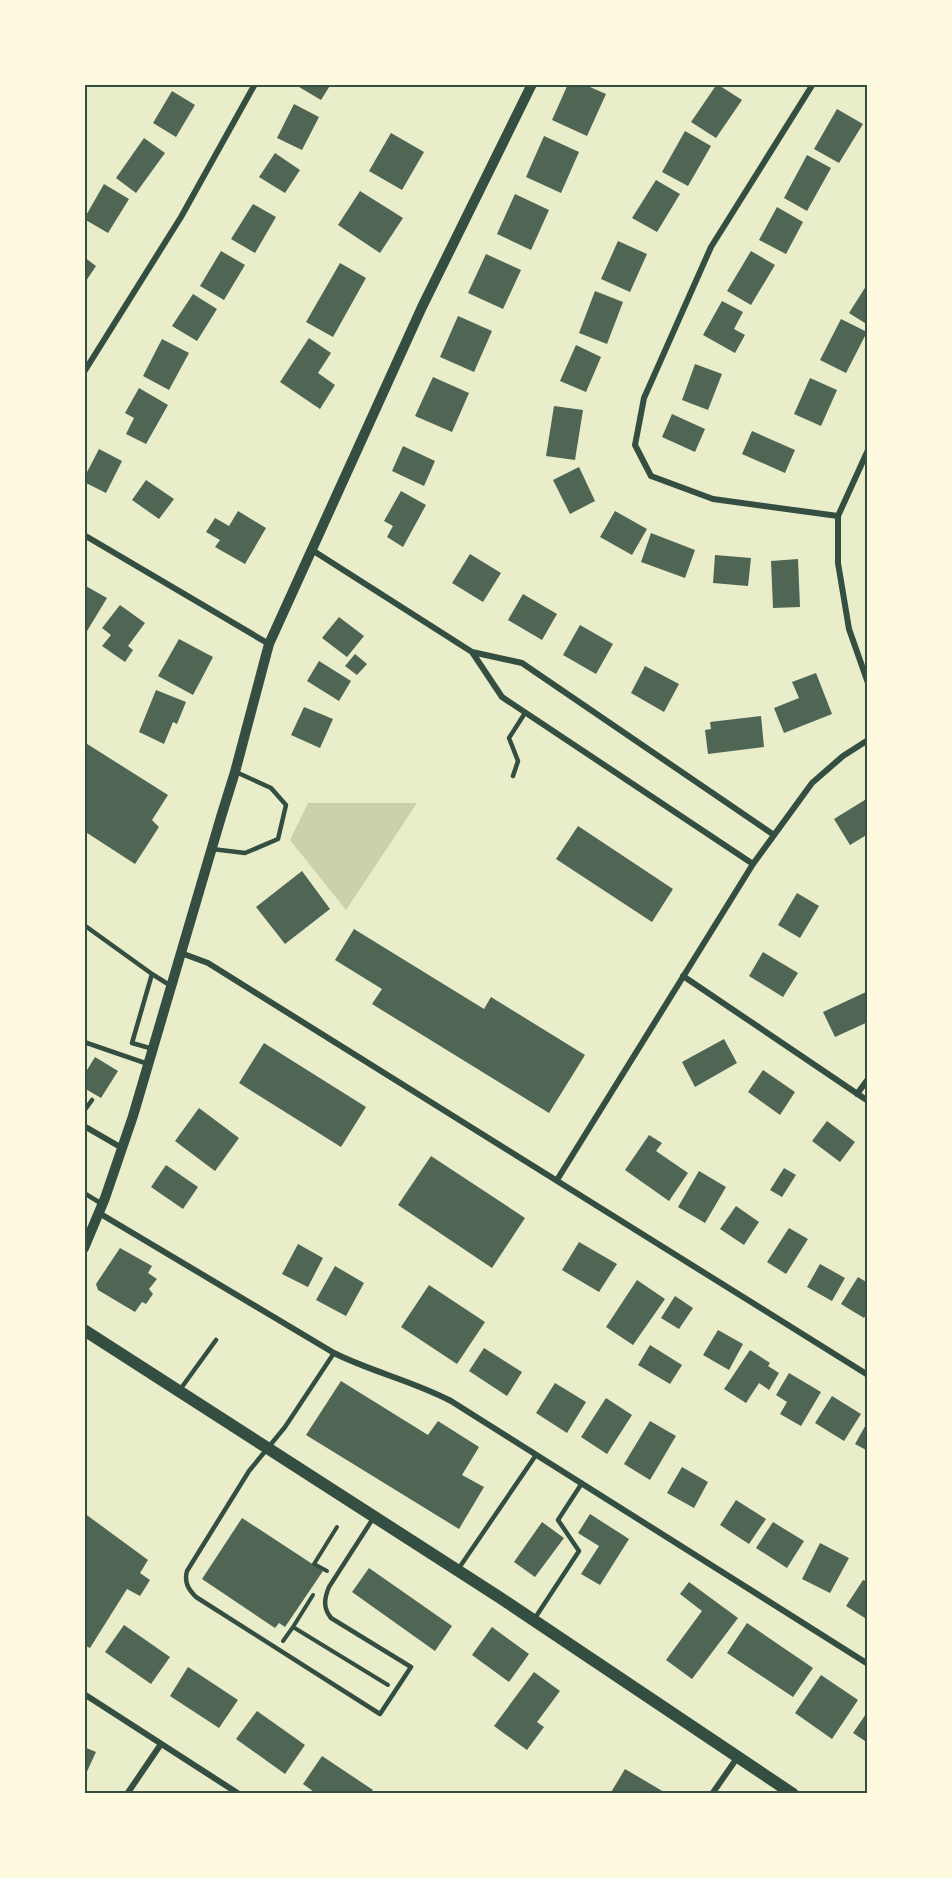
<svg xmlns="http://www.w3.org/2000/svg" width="952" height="1878" font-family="'Noto Sans',sans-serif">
  <rect width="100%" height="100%" fill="#e9edc9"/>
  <path fill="#cad2ad" d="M308,803H417L346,910L290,840Z"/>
  <path fill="#4f6655" d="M301,84H331L321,100L299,87Z
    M568,84H583L606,94L587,136L552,120Z
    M717,84L742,100L716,138L691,122Z
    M172,91L195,105L176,137L153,123Z
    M294,104L319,117L302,150L277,138Z
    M837,109L863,124L839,163L814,149Z
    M685,131L711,146L688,186L662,172Z
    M391,133L424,152L402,190L369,171Z
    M544,136L579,152L561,193L526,177Z
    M144,138L165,153L136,193L116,178Z
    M275,153L300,170L285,193L259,177Z
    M807,155L831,168L807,211L784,198Z
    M656,180L680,194L657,232L632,218Z
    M104,184L129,199L108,233L84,219Z
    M360,191L403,218L380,253L338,225Z
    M515,194L549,210L531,250L497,234Z
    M253,204L276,217L255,253L231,239Z
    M777,207L803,222L786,254L759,240Z
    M618,241L647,254L630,292L601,279Z
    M221,251L245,265L224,300L200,286Z
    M751,251L775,265L751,305L727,291Z
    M486,254L521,270L503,309L468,293Z
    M84,257L96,266L84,284Z
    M340,263L366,278L333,337L306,322Z
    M868,283V325L849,313Z
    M595,291L623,302L607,344L579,333Z
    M193,294L217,309L197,341L172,326Z
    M722,301L743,312L734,329L745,335L735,353L703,335Z
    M458,316L492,331L474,372L440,357Z
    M841,319L867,332L846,373L820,360Z
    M309,338L331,353L318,373L335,385L320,409L280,382Z
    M162,339L189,353L169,390L143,376Z
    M576,345L601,357L586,392L560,381Z
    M695,364L722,374L708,410L682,400Z
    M433,377L469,393L452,432L415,416Z
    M810,378L837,390L821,426L794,414Z
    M139,388L168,405L146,444L126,434L134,418L125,413Z
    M554,406L583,410L575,460L546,456Z
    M672,414L705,429L695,452L662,437Z
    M752,431L795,450L785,473L742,454Z
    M403,446L435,461L424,486L392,471Z
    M99,449L122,461L106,493L84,482V478Z
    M579,467L595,501L570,514L553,480Z
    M146,480L174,499L159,519L132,500Z
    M401,491L426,505L403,547L387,537L393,526L384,521Z
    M238,511L266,528L245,564L215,547L220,540L206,532L215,518L229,526Z
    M615,511L647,529L632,555L600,537Z
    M651,533L695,550L685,578L641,562Z
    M470,554L501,573L483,602L452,583Z
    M715,555L751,558L748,586L713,583Z
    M798,559L800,607L773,608L771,561Z
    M84,585L107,598L84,636Z
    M523,594L557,614L542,640L508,620Z
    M120,605L145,623L128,646L133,650L125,662L102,646L111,635L102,628Z
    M339,617L364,636L347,657L322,638Z
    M580,625L613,644L596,674L563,655Z
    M179,639L213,657L193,695L158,676Z
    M355,654L367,664L357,675L345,666Z
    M319,661L351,681L339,701L307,681Z
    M645,666L679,684L664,712L631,693Z
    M816,673L832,714L784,733L774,708L799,698L792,682Z
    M156,690L186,702L177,724L173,722L164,744L139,732Z
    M304,707L333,719L320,748L291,735Z
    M761,716L764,747L708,754L705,730L711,729L710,722Z
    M84,742L168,795L152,820L159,827L135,864L84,831Z
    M868,798V834L850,845L834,819Z
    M578,826L673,889L652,922L556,859Z
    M302,871L330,909L285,944L256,907Z
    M797,893L819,906L800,938L778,925Z
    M354,929L484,1009L491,997L585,1055L549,1113L372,1004L382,989L335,960Z
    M763,952L798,973L783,997L749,976Z
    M866,992L868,997V1022L835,1037L823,1012Z
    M724,1039L737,1063L695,1087L682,1062Z
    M264,1043L366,1107L341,1147L239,1083Z
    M95,1057L118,1071L101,1098L84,1088V1075Z
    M763,1070L795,1092L780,1115L748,1092Z
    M199,1108L239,1138L215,1171L175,1141Z
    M827,1121L855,1142L840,1162L812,1141Z
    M649,1135L662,1143L656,1151L688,1173L669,1201L625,1170Z
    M431,1156L525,1218L492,1268L398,1205Z
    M166,1165L198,1187L183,1209L151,1187Z
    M784,1168L796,1175L782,1197L770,1190Z
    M699,1171L726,1187L705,1223L678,1207Z
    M736,1206L759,1222L744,1245L720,1229Z
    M789,1228L808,1239L786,1274L767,1262Z
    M579,1242L617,1264L599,1292L562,1270Z
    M298,1244L323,1258L308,1287L282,1274Z
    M120,1248L152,1266L148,1273L157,1279L149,1289L153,1294L146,1304L142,1302L135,1312L98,1290L96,1284Z
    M820,1264L845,1278L832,1301L807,1287Z
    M335,1266L364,1283L346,1316L316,1300Z
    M858,1277L868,1283V1311L864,1318L841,1304Z
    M637,1280L665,1299L633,1345L606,1327Z
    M429,1285L485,1322L457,1364L401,1327Z
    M675,1296L693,1308L679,1329L661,1318Z
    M718,1330L743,1344L729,1370L703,1355Z
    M650,1345L682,1365L670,1384L638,1365Z
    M484,1348L522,1372L507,1396L469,1371Z
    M750,1350L770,1363L768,1366L779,1373L769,1390L759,1383L746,1403L724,1389Z
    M789,1373L821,1392L801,1426L780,1414L787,1402L776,1395Z
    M341,1381L428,1435L438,1421L479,1447L462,1475L484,1487L459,1529L306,1435Z
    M555,1383L586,1402L567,1433L536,1413Z
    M832,1396L861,1414L844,1441L815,1423Z
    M606,1398L632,1415L607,1454L581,1437Z
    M650,1421L676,1436L650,1480L624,1464Z
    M868,1421V1451L855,1444Z
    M682,1467L708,1482L694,1508L667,1493Z
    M736,1500L766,1519L749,1544L720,1525Z
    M84,1513L148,1560L140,1573L150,1580L140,1596L127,1589L90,1648L84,1645Z
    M590,1514L629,1539L600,1585L581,1574L599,1546L578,1533Z
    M242,1518L323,1571L285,1627L279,1623L275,1628L202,1579Z
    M542,1522L564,1538L535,1577L514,1562Z
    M773,1522L804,1541L787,1568L756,1548Z
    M820,1543L849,1558L830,1593L802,1579Z
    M369,1568L452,1626L435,1651L352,1592Z
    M863,1580L868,1582V1620L846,1606Z
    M689,1582L738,1618L692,1679L666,1660L702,1611L680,1594Z
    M747,1623L813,1668L793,1697L727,1653Z
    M124,1625L170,1657L151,1684L105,1652Z
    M492,1627L529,1654L509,1682L472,1655Z
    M188,1667L238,1700L219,1728L170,1696Z
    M534,1672L560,1691L537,1722L544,1727L527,1750L494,1726Z
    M821,1675L858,1700L832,1739L795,1713Z
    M257,1711L305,1745L285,1774L236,1739Z
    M868,1711V1743L853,1733Z
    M84,1747L96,1752L84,1778Z
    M322,1756L373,1790L370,1794H317L303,1784Z
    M625,1769L664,1792L663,1794H610Z"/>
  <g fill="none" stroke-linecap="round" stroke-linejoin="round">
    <path stroke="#344e41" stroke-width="4" d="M327,1571L314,1564L337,1527
      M313,1595L293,1627L388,1685
      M283,1641L293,1627"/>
    <path stroke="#344e41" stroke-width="4.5" d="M513,776L518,761L509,738L525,713
      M212,849L245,853L278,839L286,805L271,788L236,772
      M84,925L152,974L171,986
      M152,974L132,1043L153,1049
      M84,1042L148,1064
      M84,1111L92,1100
      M84,1193L102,1204
      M334,1353L285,1427L249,1471L187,1571C184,1582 188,1589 196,1597L380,1714L411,1667L331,1618C323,1608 324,1599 329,1587L374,1517
      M179,1391L216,1340
      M459,1568L536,1455
      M535,1618L579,1551L558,1520L582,1483"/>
    <path stroke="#344e41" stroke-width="6" d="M813,84L711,247L644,398L635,445L651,476L713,499L838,516
      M84,372L181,217L255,84
      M868,450L838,516V563L849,629L868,683
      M84,535L269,644
      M312,550L472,652L522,663L774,835
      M472,652L502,697L753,864
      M181,953L208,963L868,1375
      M683,976L868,1101
      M857,1094L868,1079
      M84,1126L122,1148
      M557,1180L753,864L812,783L843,756L868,740
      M99,1213L334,1353C372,1372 413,1381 451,1401L868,1664
      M84,1694L239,1794
      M127,1794L161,1744
      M712,1794L737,1758"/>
    <path stroke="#344e41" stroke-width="10" d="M84,1248L105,1198L133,1116L221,817L235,772L269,644L422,307L532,84"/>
    <path stroke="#344e41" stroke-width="12" d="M84,1330L499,1597L793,1794"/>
  </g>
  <rect width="952" height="1878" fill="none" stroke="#fefae0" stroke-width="171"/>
  <rect x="86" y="86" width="780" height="1706" fill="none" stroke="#344e41" stroke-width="2"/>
</svg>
